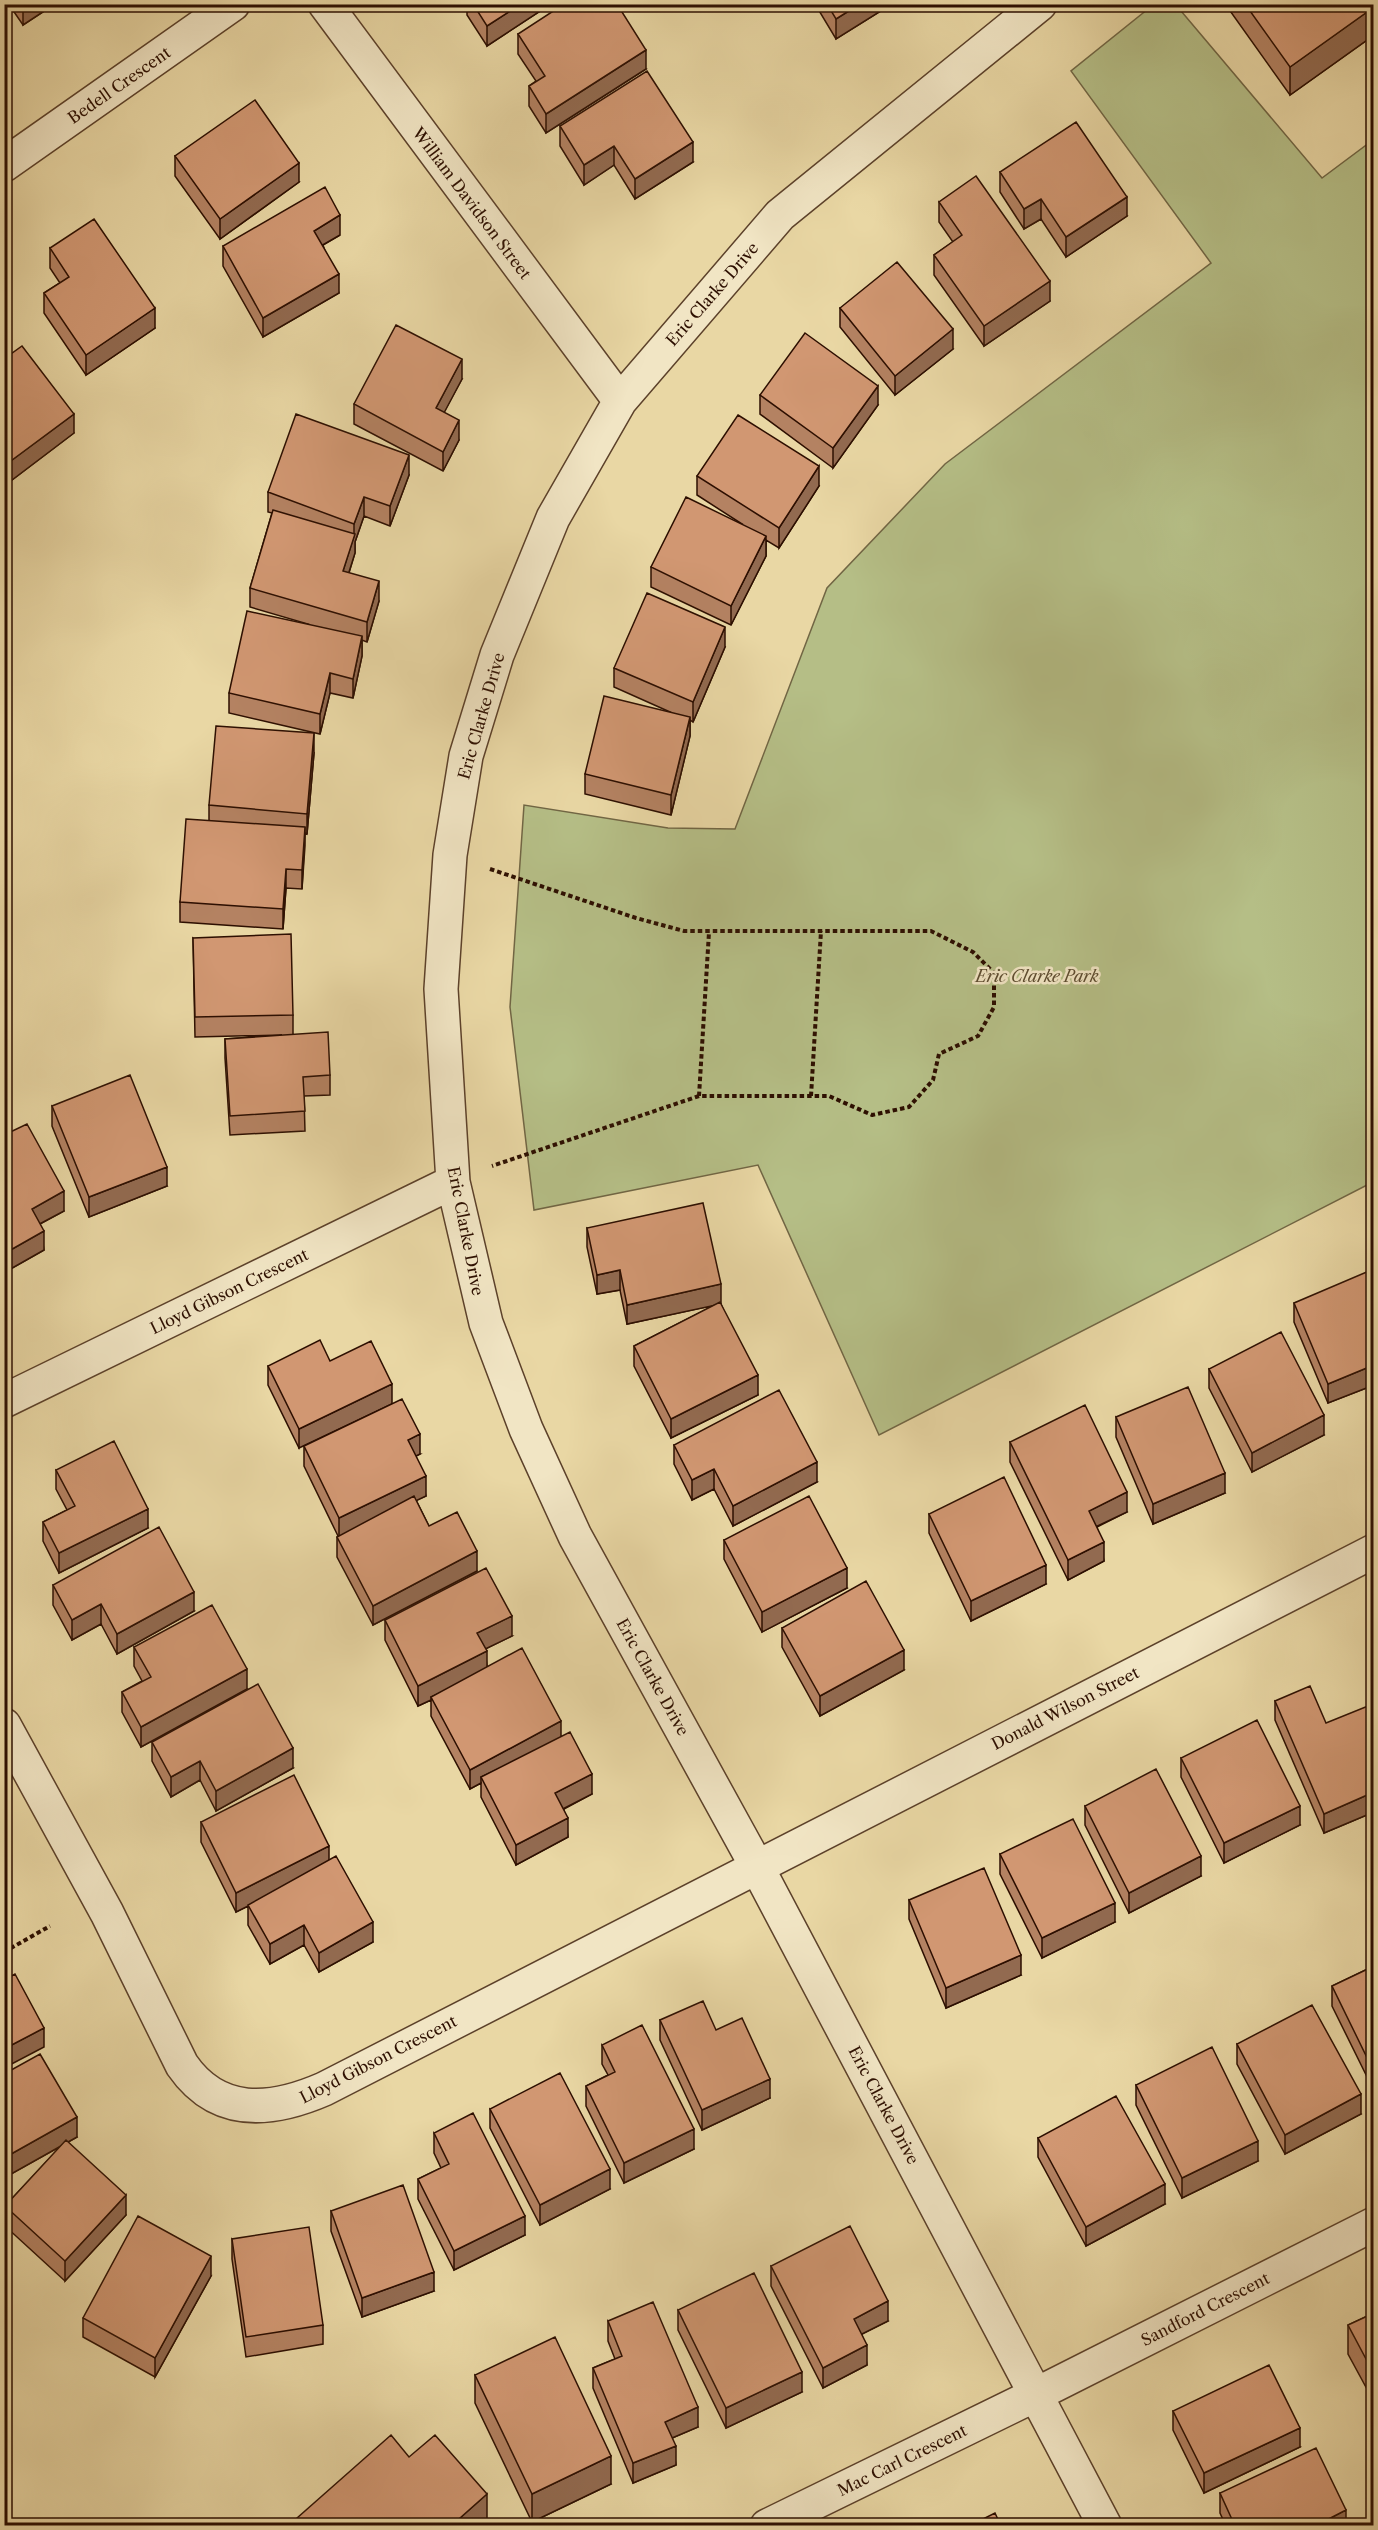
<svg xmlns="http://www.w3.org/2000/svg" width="1378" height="2530" font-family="'Libre Caslon Text',serif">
  <rect width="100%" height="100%" fill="#e9d7a4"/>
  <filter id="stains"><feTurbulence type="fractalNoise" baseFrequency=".00333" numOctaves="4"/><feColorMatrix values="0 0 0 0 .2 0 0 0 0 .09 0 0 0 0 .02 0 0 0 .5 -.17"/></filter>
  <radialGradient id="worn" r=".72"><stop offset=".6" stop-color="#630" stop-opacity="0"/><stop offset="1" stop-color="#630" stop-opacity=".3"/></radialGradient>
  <path fill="#b5be86" stroke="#716644" stroke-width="1.5" d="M1153,5H1176L1322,178L1373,140V1182L879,1435L758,1165L534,1210L510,1007L524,805L668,828L735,829L827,588L945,464L1211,263L1071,71Z"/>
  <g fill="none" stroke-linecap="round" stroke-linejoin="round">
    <g stroke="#5c412a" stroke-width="36">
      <path id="minor" d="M325,4L620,401
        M1040,4L780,215L620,401L553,518L497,655L466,756L450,855L441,989L453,1182L486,1323L526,1429L575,1536L756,1865L1105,2526
        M4,165L233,4
        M4,1401L453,1182
        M4,1725L107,1913L182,2065C218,2117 271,2112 324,2089L1374,1551
        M767,2526L1037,2394L1374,2224"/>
    </g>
    <path stroke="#2d0f01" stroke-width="4" stroke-dasharray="4.5 3" stroke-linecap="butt" d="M490,869L636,918L684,931H931L973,952L994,973V1007L978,1036L939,1054L933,1080L909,1107L872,1115L829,1096H699L492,1166
      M699,1096L709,932
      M811,1096L821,931
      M4,1952L50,1926"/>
    <use href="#minor" stroke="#f1e5c4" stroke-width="33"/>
  </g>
  <path fill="#b48262" stroke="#2d0f01" stroke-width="1.5" d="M4,4H55L23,25L10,6Z
    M467,4H551L487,46L467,15Z
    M815,4H892L836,39Z
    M1228,4H1374V35L1290,95L1228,8Z
    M518,34L646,69L546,133L529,106V86L536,81L518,54Z
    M560,126L693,162L635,199L614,165L584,185L560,146Z
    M175,156L299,182L220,239L175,176Z
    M1000,172L1127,216L1066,257L1041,219L1024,229L1000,192Z
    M939,202L1050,301L984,346L934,275V255L953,242L939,222Z
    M340,235L323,245L339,293L263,337L223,266V246Z
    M50,248L155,328L86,375L44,313V293L60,283L50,268Z
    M840,308L953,349L895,395L840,327Z
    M4,359L74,433L8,483L4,479Z
    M462,379L444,412L459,440L443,471L354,424V404Z
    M760,395L878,405L833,468L760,414Z
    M409,475L390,526L364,516L355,542V553L349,573L379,601L367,642L362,640V656L353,698L330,693L320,734L229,713V693L308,624L250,607V588L272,513L268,512V492Z
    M697,476L819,486L779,548L766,540V556L731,625L651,587V567L742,524L697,495Z
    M725,647L693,722L690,720V736L671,815L585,794V774L670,712L614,687V668Z
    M314,753L307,834L305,833L302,889L286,888L283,929L180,922V902L209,820V805Z
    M193,938L293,1015V1034L330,1075V1095L304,1096L305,1131L230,1135L225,1058V1039L282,1035L195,1037Z
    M52,1106L167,1186L89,1217L52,1126Z
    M4,1135L64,1211L40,1224L44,1250L7,1271L4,1267Z
    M587,1228L721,1304L758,1395L671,1438L634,1366V1346L715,1305L627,1324L620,1290L597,1294L587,1247Z
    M1374,1282V1398L1369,1387L1328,1403L1294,1322V1303Z
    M330,1361L299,1448L268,1385V1366Z
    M1209,1369L1324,1435L1252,1472L1209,1388Z
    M1116,1417L1225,1493L1153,1524L1116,1437Z
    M1010,1442L1127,1512L1097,1527L1104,1561L1068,1580L1010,1462Z
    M674,1445L817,1482L733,1526L714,1489L692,1500L674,1464Z
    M304,1446L420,1454L416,1456L426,1496L416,1500L429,1526L477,1571L373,1625L337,1557V1537L338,1536L304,1466Z
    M56,1470L148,1528L59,1573L43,1541V1522L67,1510L56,1489Z
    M929,1514L1046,1584L971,1621L929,1533Z
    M724,1540L847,1588L762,1632L724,1559Z
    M53,1585L194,1611L117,1654L101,1624L72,1640L53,1605Z
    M385,1620L512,1636L485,1649L487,1666L561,1736L592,1794L564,1809L568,1837L516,1865L481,1797V1783L470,1789L431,1716V1700L418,1706L385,1640Z
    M782,1628L904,1670L820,1716L782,1647Z
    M134,1647L247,1689L141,1747L122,1712V1692L142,1681L134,1666Z
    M1374,1668V1691L1372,1688V1669Z
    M1275,1701L1326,1723L1374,1719V1812L1324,1833L1275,1720Z
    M152,1742L293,1768L216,1811L200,1780L171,1797L152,1761Z
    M1181,1758L1300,1825L1224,1863L1181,1777Z
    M1085,1806L1201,1876L1129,1913L1085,1825Z
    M201,1822L329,1860L373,1942L319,1972L304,1945L270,1964L248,1925V1906L236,1912L201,1842Z
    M1000,1854L1115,1922L1042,1958L1000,1874Z
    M909,1900L1021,1975L946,2008L909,1919Z
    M1374,1966V2091L1332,2006V1986Z
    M660,2020L716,2030L770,2098L702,2130L660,2040Z
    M1237,2044L1361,2114L1285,2154L1237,2064Z
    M602,2045L694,2149L624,2183L586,2106V2086L608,2075L602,2064Z
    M4,2074L77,2137L68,2142L126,2215L65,2281L5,2226V2206L61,2146L4,2178Z
    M1136,2085L1258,2161L1182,2198L1136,2105Z
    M490,2109L610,2189L540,2225L490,2128Z
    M434,2133L525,2235L454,2270L418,2199V2179L441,2168L434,2153Z
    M1038,2138L1165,2204L1086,2246L1038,2157Z
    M331,2211L434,2291L362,2317L331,2231Z
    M232,2239L323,2325V2344L246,2357L232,2259Z
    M771,2266L888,2321L862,2334L867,2365L823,2388L771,2286Z
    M211,2276L155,2377L83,2337V2318Z
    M678,2310L802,2392L726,2428L678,2330Z
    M1374,2313V2402L1348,2354V2325Z
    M608,2321L698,2427L672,2438L676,2465L633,2483L593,2388V2368L615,2359L608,2341Z
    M475,2375L611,2484L532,2522L475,2403Z
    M1173,2411L1300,2447L1204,2493L1173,2430Z
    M1220,2493L1346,2526H1226L1220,2513Z"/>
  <path fill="#926a50" stroke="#2d0f01" stroke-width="1.5" d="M4,4H10V6L4,9Z
    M24,4H55L23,25V5Z
    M521,4H551L487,46V26Z
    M860,4H892L836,39V19Z
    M1374,7V35L1290,95V67Z
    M646,50V69L546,133V114Z
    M693,142V162L635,199V179Z
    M614,146V165L584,185V165Z
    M299,163V182L220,239V219Z
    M1127,197V216L1066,257V237Z
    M1041,199V219L1024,229V209Z
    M340,215V235L314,250V231Z
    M339,274V293L263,337V318Z
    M1050,281V301L984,346V326Z
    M155,308V328L86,375V355Z
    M953,329V349L895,395V376Z
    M462,359V379L436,428V408Z
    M878,386V405L833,468V448Z
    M74,414V433L8,483V463Z
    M459,420V440L443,471V452Z
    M409,455V475L390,526V506Z
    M819,466V486L779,548V528Z
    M364,497V516L355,542V553L343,591V571L354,536V524Z
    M766,536V556L731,625V606Z
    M379,581V601L367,642V622Z
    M725,627V647L693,722V702Z
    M362,636V656L353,698V679Z
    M330,673V693L320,734V714Z
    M690,717V736L671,815V795Z
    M314,733V753L307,834V814Z
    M305,827V846L302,889V870Z
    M286,869V888L283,929V909Z
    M167,1167V1186L89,1217V1197Z
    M64,1191V1211L32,1228V1209Z
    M44,1231V1250L7,1271V1252Z
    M620,1270V1290L597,1294V1275Z
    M721,1284V1304L627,1324V1305Z
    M1369,1367V1387L1328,1403V1384Z
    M758,1375V1395L671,1438V1419Z
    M392,1384V1404L299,1448V1429Z
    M1324,1415V1435L1252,1472V1453Z
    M420,1434V1454L408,1460V1440Z
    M817,1462V1482L733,1526V1506Z
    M714,1469V1489L692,1500V1480Z
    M1225,1473V1493L1153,1524V1504Z
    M426,1476V1496L339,1538V1518Z
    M1127,1492V1512L1089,1530V1511Z
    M148,1509V1528L59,1573V1553Z
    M1104,1542V1561L1068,1580V1560Z
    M477,1551V1571L373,1625V1606Z
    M1046,1565V1584L971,1621V1601Z
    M847,1568V1588L762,1632V1612Z
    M194,1592V1611L117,1654V1634Z
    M101,1604V1624L72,1640V1620Z
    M512,1616V1636L477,1653V1633Z
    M904,1650V1670L820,1716V1696Z
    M487,1651V1671L431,1697V1700L418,1706V1686Z
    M247,1669V1689L141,1747V1727Z
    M561,1721V1740L481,1777V1783L470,1789V1770Z
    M293,1748V1768L216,1811V1791Z
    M200,1761V1780L171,1797V1777Z
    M592,1774V1794L555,1813V1793Z
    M1374,1792V1812L1324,1833V1814Z
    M1300,1806V1825L1224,1863V1843Z
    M568,1818V1837L516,1865V1845Z
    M329,1846V1866L236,1912V1893Z
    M1201,1856V1876L1129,1913V1893Z
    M1115,1903V1922L1042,1958V1938Z
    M373,1922V1942L319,1972V1953Z
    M304,1925V1945L270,1964V1944Z
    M1021,1955V1975L946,2008V1988Z
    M44,2028V2047L4,2068V2049Z
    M770,2079V2098L702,2130V2110Z
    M1361,2094V2114L1285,2154V2135Z
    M77,2117V2137L4,2178V2158Z
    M694,2129V2149L624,2183V2163Z
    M1258,2141V2161L1182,2198V2178Z
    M610,2169V2189L540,2225V2205Z
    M1165,2184V2204L1086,2246V2227Z
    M126,2195V2215L65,2281V2261Z
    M525,2216V2235L454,2270V2251Z
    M211,2256V2276L155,2377V2358Z
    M434,2272V2291L362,2317V2298Z
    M888,2301V2321L854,2338V2319Z
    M867,2345V2365L823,2388V2368Z
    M802,2372V2392L726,2428V2408Z
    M698,2407V2427L665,2441V2422Z
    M1300,2428V2447L1204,2493V2473Z
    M676,2446V2465L633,2483V2463Z
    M611,2456V2484L532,2522V2494Z
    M487,2494V2522L483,2526H451Z
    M10,2497V2517L8,2526H4V2519Z
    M1346,2510V2526H1315Z"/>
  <path fill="#d19772" stroke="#2d0f01" stroke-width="1.5" d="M473,4H521L487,26Z
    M564,4H617L646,50L546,114L529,86L545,76L518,34Z
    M827,4H860L836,19Z
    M1245,4H1374V7L1290,67Z
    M647,71L693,142L635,179L614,146L584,165L560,126Z
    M255,100L299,163L220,219L175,156Z
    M1076,122L1127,197L1066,237L1041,199L1024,209L1000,172Z
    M976,176L1050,281L984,326L934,255L962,235L939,202Z
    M325,187L340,215L314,231L339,274L263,318L223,246Z
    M94,219L155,308L86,355L44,293L69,277L50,248Z
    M897,262L953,329L895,376L840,308Z
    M396,325L462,359L436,408L459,420L443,452L354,404Z
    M805,333L878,386L833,448L760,395Z
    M22,346L74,414L8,463L4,459V359Z
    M296,414L409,455L390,506L364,497L354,524L268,492Z
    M738,415L819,466L779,528L697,476Z
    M686,497L766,536L731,606L651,567Z
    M273,510L355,534L343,571L379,581L367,622L250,588Z
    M647,593L725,627L693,702L614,668Z
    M247,611L362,636L353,679L330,673L320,714L229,693Z
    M604,696L690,717L671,795L585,774Z
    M216,726L314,733L307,814L209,805Z
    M186,819L305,827L302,870L286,869L283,909L180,902Z
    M291,934L293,1015L195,1017L193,938Z
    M328,1032L330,1075L303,1077L305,1111L230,1116L225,1039Z
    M130,1075L167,1167L89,1197L52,1106Z
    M27,1124L64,1191L32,1209L44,1231L7,1252L4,1247V1135Z
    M703,1203L721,1284L627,1305L620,1270L597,1275L587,1228Z
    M1369,1271L1374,1282V1379L1369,1367L1328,1384L1294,1303Z
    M720,1302L758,1375L671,1419L634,1346Z
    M1281,1332L1324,1415L1252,1453L1209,1369Z
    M320,1340L330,1361L371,1341L392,1384L299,1429L268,1366Z
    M1188,1387L1225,1473L1153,1504L1116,1417Z
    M779,1390L817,1462L733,1506L714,1469L692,1480L674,1445Z
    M402,1399L420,1434L408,1440L426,1476L339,1518L304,1446Z
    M1085,1405L1127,1492L1089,1511L1104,1542L1068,1560L1010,1442Z
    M114,1441L148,1509L59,1553L43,1522L75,1506L56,1470Z
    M1004,1477L1046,1565L971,1601L929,1514Z
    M414,1496L429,1526L457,1512L477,1551L373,1606L337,1537Z
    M809,1496L847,1568L762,1612L724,1540Z
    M159,1527L194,1592L117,1634L101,1604L72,1620L53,1585Z
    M486,1568L512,1616L477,1633L487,1651L418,1686L385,1620Z
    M866,1581L904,1650L820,1696L782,1628Z
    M212,1605L247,1669L141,1727L122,1692L151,1677L134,1647Z
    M522,1648L561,1721L470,1770L431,1697Z
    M258,1684L293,1748L216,1791L200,1761L171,1777L152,1742Z
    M1310,1686L1326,1723L1368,1706L1374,1719V1792L1324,1814L1275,1701Z
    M1257,1720L1300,1806L1224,1843L1181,1758Z
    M570,1732L592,1774L555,1793L568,1818L516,1845L481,1777Z
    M1156,1769L1201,1856L1129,1893L1085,1806Z
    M294,1775L329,1846L236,1893L201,1822Z
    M1073,1819L1115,1903L1042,1938L1000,1854Z
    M336,1856L373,1922L319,1953L304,1925L270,1944L248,1905Z
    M984,1868L1021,1955L946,1988L909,1900Z
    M1374,1966V2072L1332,1986Z
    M15,1974L44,2028L4,2049V1980Z
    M703,2001L716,2030L742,2018L770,2079L702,2110L660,2020Z
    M1312,2005L1361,2094L1285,2135L1237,2044Z
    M642,2025L694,2129L624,2163L586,2086L615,2072L602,2045Z
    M1212,2047L1258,2141L1182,2178L1136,2085Z
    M40,2054L77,2117L4,2158V2074Z
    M560,2073L610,2169L540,2205L490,2109Z
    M1116,2096L1165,2184L1086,2227L1038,2138Z
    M473,2113L525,2216L454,2251L418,2179L449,2164L434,2133Z
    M66,2140L126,2195L65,2261L5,2206Z
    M403,2185L434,2272L362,2298L331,2211Z
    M138,2216L211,2256L155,2358L83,2318Z
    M850,2226L888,2301L854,2319L867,2345L823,2368L771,2266Z
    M309,2227L323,2325L246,2337L232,2239Z
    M754,2273L802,2372L726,2408L678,2310Z
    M653,2302L698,2407L665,2422L676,2446L633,2463L593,2368L622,2356L608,2321Z
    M1374,2313V2374L1348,2325Z
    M555,2337L611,2456L532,2494L475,2375Z
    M1269,2365L1300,2428L1204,2473L1173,2411Z
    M391,2435L409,2457L435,2435L487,2494L451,2526H288Z
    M1316,2448L1346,2510L1315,2526H1235L1220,2493Z
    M4,2496L10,2497L4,2519Z
    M995,2513L1001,2526H969Z"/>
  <g text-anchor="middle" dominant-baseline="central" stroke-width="5" stroke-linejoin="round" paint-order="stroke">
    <g font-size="16" fill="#2d0f01" stroke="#f1e5c4">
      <text transform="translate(119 85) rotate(-35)">Bedell Crescent</text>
      <text transform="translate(472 203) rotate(53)">William Davidson Street</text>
      <text transform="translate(712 294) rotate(-49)">Eric Clarke Drive</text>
      <text transform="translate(481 716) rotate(-74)">Eric Clarke Drive</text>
      <text transform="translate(466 1231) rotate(79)">Eric Clarke Drive</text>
      <text transform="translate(229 1291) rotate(-26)">Lloyd Gibson Crescent</text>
      <text transform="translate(653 1677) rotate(61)">Eric Clarke Drive</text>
      <text transform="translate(1065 1708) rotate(-27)">Donald Wilson Street</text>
      <text transform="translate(378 2059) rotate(-27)">Lloyd Gibson Crescent</text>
      <text transform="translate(884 2105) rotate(62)">Eric Clarke Drive</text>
      <text transform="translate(1205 2309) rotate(-27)">Sandford Crescent</text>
      <text transform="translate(902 2460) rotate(-26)">Mac Carl Crescent</text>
    </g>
    <g font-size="16" font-style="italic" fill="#5d4c30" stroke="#f1e5c4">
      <text x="1037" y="976">Eric Clarke Park</text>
    </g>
  </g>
  <rect width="1378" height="2530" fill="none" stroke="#e9d7a4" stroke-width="24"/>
  <rect x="6" y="6" width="1366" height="2518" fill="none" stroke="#2d0f01" stroke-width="3"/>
  <rect x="12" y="12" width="1354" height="2506" fill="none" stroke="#2d0f01" stroke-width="1.5"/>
  <rect width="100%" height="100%" filter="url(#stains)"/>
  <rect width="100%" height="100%" fill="url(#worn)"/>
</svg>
